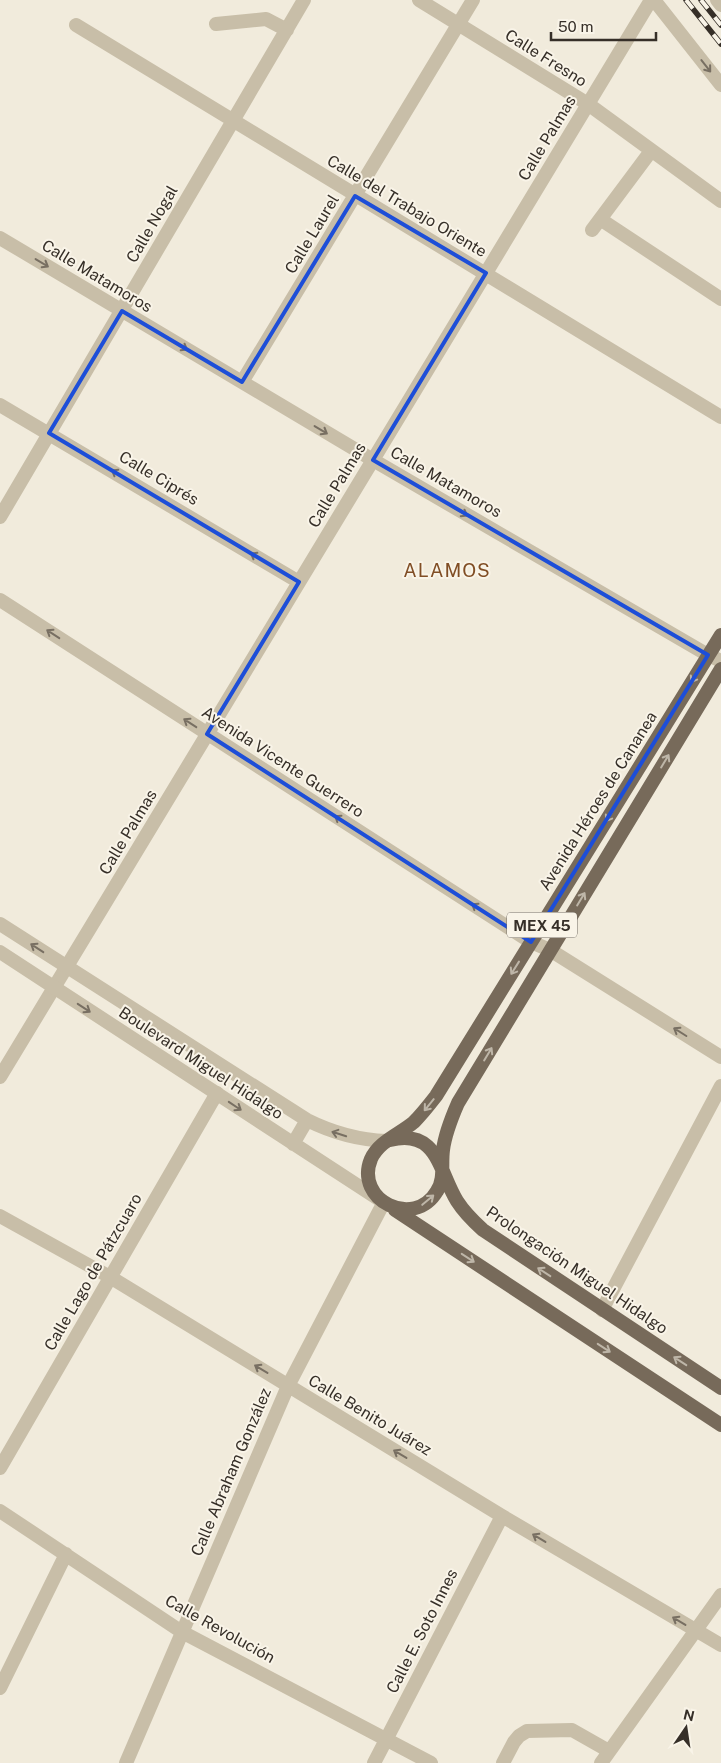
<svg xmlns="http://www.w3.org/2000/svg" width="721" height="1763" font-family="'Public Sans',sans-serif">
  <rect width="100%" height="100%" fill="#f1ebdc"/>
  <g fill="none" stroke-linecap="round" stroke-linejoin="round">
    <path stroke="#c8bea8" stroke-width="14" d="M419,0L588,104L721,201
      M654,0L721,85
      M717,0L721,5
      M216,24L266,19L287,30
      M76,25L721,417
      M600,219L721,299
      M592,230L651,151
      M0,238L373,460L708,655L721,661
      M242,382L473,0
      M0,405L299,582
      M0,517L304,0
      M550,950L721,1057
      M0,1077L651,0
      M0,1216L110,1277L502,1516L721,1645
      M602,1310L721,1086
      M0,1468L217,1093
      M0,1511L182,1632L431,1763
      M0,1688L66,1554
      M126,1763L288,1386L384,1202
      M374,1763L502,1516
      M503,1763L514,1742L519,1736L527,1731L572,1730L609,1751
      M601,1763L721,1595"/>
    <path stroke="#c8bea8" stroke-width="14" d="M0,600L531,942L550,950
      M0,924L307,1120C333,1133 358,1140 387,1141
      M0,952L380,1200
      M293,1144L307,1120"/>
    <path stroke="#776a5a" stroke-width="14" d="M721,635L436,1096C429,1105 422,1114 414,1122C400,1134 379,1141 371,1159C354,1200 414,1230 437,1191C445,1179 441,1164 443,1150C445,1134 451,1119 458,1103L721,669
      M390,1140C438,1128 439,1172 457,1201C464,1212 473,1221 483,1230L721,1388
      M395,1210L721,1425"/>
    <g stroke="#362f28" stroke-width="5.5">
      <path id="rail" d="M686,0L721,44
        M701,0L721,25"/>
    </g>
    <use href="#rail" stroke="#f9f4e8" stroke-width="4" stroke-dasharray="11" stroke-linecap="butt"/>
  </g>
  <defs><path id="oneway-shaft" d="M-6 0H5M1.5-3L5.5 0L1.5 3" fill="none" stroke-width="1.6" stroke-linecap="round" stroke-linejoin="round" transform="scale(1.25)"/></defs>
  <g stroke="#786f62">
    <use href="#oneway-shaft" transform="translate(706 66) rotate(52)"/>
    <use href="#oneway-shaft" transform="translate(42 263) rotate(31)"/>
    <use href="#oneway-shaft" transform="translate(181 346) rotate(31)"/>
    <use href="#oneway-shaft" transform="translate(321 430) rotate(31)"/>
    <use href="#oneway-shaft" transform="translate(118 474) rotate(-149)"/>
    <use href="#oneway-shaft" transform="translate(461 512) rotate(30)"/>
    <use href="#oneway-shaft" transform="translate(257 557) rotate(-149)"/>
    <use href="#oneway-shaft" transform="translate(53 634) rotate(-147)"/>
    <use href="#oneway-shaft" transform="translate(190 723) rotate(-147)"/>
    <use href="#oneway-shaft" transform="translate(341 820) rotate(-147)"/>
    <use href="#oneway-shaft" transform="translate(478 908) rotate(-147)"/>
    <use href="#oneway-shaft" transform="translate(37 948) rotate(-147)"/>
    <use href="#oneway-shaft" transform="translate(84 1008) rotate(33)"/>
    <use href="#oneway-shaft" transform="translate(680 1032) rotate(-148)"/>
    <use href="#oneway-shaft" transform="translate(235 1106) rotate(34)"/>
    <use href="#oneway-shaft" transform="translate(339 1134) rotate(-162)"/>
    <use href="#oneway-shaft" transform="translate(261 1369) rotate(-149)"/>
    <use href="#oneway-shaft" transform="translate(400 1454) rotate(-149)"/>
    <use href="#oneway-shaft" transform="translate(539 1538) rotate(-149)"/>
    <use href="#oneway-shaft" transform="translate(679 1621) rotate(-149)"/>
  </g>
  <g stroke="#beb6a8">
    <use href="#oneway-shaft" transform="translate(695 676) rotate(122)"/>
    <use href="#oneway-shaft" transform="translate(665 761) rotate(-59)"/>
    <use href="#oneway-shaft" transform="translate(610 815) rotate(122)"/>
    <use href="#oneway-shaft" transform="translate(581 899) rotate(-59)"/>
    <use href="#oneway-shaft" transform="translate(515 968) rotate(122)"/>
    <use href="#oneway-shaft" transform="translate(488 1054) rotate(-59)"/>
    <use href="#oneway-shaft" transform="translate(429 1105) rotate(129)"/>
    <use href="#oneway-shaft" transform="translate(428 1200) rotate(-40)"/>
    <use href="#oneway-shaft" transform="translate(468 1258) rotate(33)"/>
    <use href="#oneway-shaft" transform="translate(544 1272) rotate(-147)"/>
    <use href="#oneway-shaft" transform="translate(604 1348) rotate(33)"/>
    <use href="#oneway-shaft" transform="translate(680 1361) rotate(-147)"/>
  </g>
  <path fill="none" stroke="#1d4ed8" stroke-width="4" stroke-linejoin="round" d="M355,196L486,273L373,460L708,655L531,942L207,734L299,582L49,433L122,311L242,382Z"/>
  <g text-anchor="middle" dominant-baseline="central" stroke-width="4" stroke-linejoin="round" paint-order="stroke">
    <rect fill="#f9f4e8" stroke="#706a62" stroke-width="1" x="507" y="912.5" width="70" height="25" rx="4"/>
    <g font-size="15" font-weight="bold" fill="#362f28">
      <text x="542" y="925">MEX 45</text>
    </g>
    <g font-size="16" fill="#362f28" stroke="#f9f4e8">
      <text transform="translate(546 58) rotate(32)">Calle Fresno</text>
      <text transform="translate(547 138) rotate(-59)">Calle Palmas</text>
      <text transform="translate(407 206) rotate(31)">Calle del Trabajo Oriente</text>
      <text transform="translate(152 224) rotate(-60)">Calle Nogal</text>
      <text transform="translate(312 234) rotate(-59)">Calle Laurel</text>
      <text transform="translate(97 276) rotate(31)">Calle Matamoros</text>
      <text transform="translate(159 478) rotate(31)">Calle Ciprés</text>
      <text transform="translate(446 482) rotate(30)">Calle Matamoros</text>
      <text transform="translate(337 485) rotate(-59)">Calle Palmas</text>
      <text transform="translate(283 762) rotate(33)">Avenida Vicente Guerrero</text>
      <text transform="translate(598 801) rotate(-58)">Avenida Héroes de Cananea</text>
      <text transform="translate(128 832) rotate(-59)">Calle Palmas</text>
      <text transform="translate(201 1063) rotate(33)">Boulevard Miguel Hidalgo</text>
      <text transform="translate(577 1270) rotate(34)">Prolongación Miguel Hidalgo</text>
      <text transform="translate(93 1272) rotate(-60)">Calle Lago de Pátzcuaro</text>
      <text transform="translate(370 1415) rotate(31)">Calle Benito Juárez</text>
      <text transform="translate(231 1472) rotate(-67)">Calle Abraham González</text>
      <text transform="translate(220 1629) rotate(29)">Calle Revolución</text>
      <text transform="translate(422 1631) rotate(-63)">Calle E. Soto Innes</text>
    </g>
    <g font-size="19" letter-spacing="1" fill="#814e25" stroke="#f9f4e8">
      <text x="447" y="570">ALAMOS</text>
    </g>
  </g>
  <g transform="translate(686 1728) rotate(13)" stroke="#f9f4e8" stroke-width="4" paint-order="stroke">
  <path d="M0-4L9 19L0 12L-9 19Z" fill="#362f28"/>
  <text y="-8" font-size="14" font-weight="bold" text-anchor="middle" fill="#362f28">N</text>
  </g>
  <path d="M551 32v8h105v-8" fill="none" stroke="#362f28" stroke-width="2.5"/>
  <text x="558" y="32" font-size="15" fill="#362f28" stroke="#f9f4e8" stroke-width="4" paint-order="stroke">50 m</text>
</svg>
